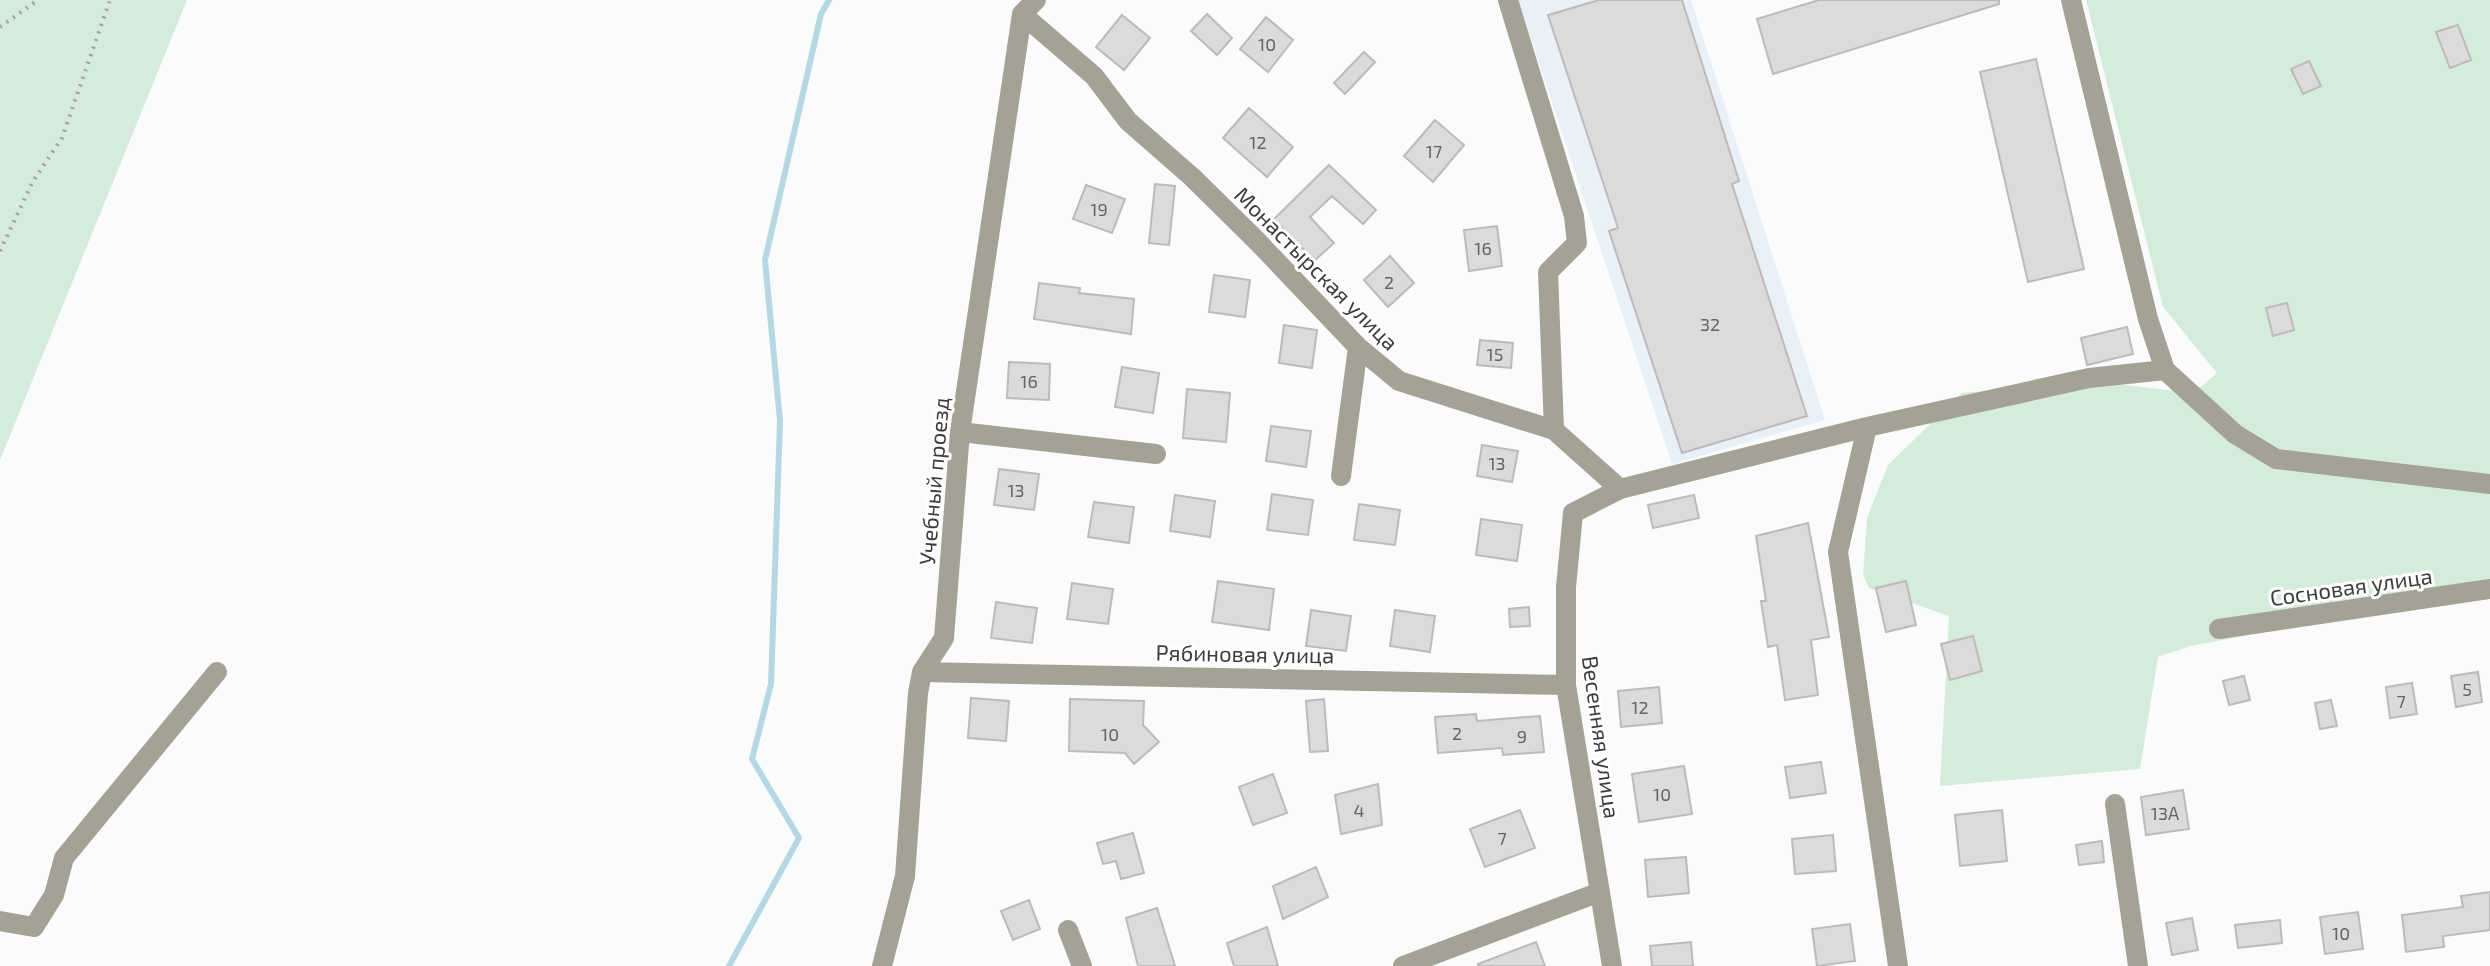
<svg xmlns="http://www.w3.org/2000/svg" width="2490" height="966" font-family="'Exo 2',sans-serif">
  <rect width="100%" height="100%" fill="#fafbfc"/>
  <path fill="#e9f0f7" d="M1518,0H1691L1825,420L1672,464Z"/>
  <path fill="#d4ecd9" d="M0,0H187L0,460Z
    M2086,0H2490V589L2191,646L2158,657L2140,769L1940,786L1949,616L1869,588L1863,575L1867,518L1888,465L1962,393L2092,381L2193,393L2217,373L2163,307Z"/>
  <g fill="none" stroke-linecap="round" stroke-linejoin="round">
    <path stroke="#b5d8e3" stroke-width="6" d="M729,966L799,838L752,759L771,684L780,421L765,260L821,14L829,0"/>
  </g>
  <path fill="#dcdbda" stroke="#bcbaba" stroke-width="2" d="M1599,0H1682L1739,181L1732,184L1807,416L1682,453L1609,231L1618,228L1548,15Z
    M1819,0H1999V4L1773,74L1757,19Z
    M1207,14L1232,38L1217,55L1191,31Z
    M1122,15L1150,38L1124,70L1096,47Z
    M1266,17L1293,40L1268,72L1240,49Z
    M2458,25L2471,60L2450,68L2436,32Z
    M1364,52L1375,62L1345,94L1334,83Z
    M2036,59L2084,269L2028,282L1980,72Z
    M2309,61L2321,86L2303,94L2291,69Z
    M1249,108L1293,147L1267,177L1223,138Z
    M1435,120L1464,145L1433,182L1404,156Z
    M1329,165L1376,210L1363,224L1332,196L1310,217L1334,243L1314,261L1274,219Z
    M1155,184L1175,186L1169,245L1149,243Z
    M1086,185L1125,199L1112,233L1073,219Z
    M1497,226L1502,266L1469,271L1464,230Z
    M1390,256L1414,283L1388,307L1364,280Z
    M1214,275L1250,280L1245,317L1209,312Z
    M1039,283L1080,288L1079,293L1134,299L1131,334L1034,319Z
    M2287,303L2294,330L2273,336L2266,308Z
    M1284,325L1317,330L1312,368L1279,363Z
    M2127,327L2133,354L2087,365L2081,338Z
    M1480,340L1513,343L1511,368L1477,365Z
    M1009,362L1050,364L1049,400L1007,398Z
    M1122,367L1159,373L1153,413L1115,407Z
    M1187,389L1230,393L1226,442L1183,438Z
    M1271,426L1311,431L1306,467L1266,461Z
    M1482,445L1518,451L1512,482L1477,476Z
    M999,469L1039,474L1034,510L994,505Z
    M1272,494L1313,500L1308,535L1267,530Z
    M1175,495L1215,501L1210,537L1170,531Z
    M1694,495L1699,518L1653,528L1648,505Z
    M1094,502L1134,507L1129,543L1088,537Z
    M1359,504L1400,510L1395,545L1354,540Z
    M1481,519L1522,525L1517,561L1476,555Z
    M1808,523L1829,637L1811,640L1818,695L1785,700L1777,645L1768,647L1761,601H1766L1756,536Z
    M1218,581L1274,589L1269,630L1212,622Z
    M1906,581L1916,625L1886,632L1876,588Z
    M1072,583L1113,589L1108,624L1067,619Z
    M996,602L1037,608L1032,643L991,638Z
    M1529,607L1530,626L1510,627L1509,609Z
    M1311,610L1351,616L1346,651L1306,646Z
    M1395,610L1435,616L1430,652L1390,646Z
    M1973,636L1982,671L1950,680L1941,644Z
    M2478,672L2482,702L2456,707L2451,676Z
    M2244,676L2250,700L2229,705L2223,681Z
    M2412,683L2417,714L2390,718L2386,687Z
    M1659,687L1662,723L1621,727L1618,691Z
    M971,698L1009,701L1006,741L968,738Z
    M1070,699L1144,701L1143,725L1159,742L1134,764L1125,753L1069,751Z
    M1324,699L1328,751L1310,752L1306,701Z
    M2331,700L2337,726L2320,729L2315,703Z
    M1476,714L1477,721L1540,716L1544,752L1503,755L1502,748L1438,753L1435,717Z
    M1821,762L1826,793L1790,798L1785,767Z
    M1684,766L1692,814L1639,822L1632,774Z
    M1273,774L1287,813L1253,825L1239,787Z
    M1378,784L1382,825L1341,834L1335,795Z
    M2183,790L2189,829L2146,835L2141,797Z
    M1520,810L1535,848L1485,867L1470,829Z
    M2002,810L2007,861L1960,866L1955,815Z
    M1133,833L1144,873L1121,879L1116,861L1103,864L1097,843Z
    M1833,835L1836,871L1795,874L1792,839Z
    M2102,841L2104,862L2079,865L2076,845Z
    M1686,857L1689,893L1648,897L1645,860Z
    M1316,867L1328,897L1283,919L1273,886Z
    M2490,892V930L2443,936L2444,947L2406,952L2402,915L2463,907L2461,896Z
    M1029,900L1040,929L1013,940L1001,911Z
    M1157,908L1175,966H1138L1126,918Z
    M2358,912L2363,949L2325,954L2320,917Z
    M2192,918L2198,950L2172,955L2166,923Z
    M2280,920L2282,943L2238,948L2235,925Z
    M1850,924L1855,961L1817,966L1812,929Z
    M1267,927L1278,966H1234L1227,943Z
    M1536,942L1545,966H1478V964Z
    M1691,942L1693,966H1652L1650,946Z"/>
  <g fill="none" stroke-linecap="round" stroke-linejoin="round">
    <path stroke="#a0a1a2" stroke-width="4" stroke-dasharray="2 6" stroke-linecap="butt" d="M0,27L38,0
      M0,251L33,181L62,138L110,0"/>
    <path stroke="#a3a295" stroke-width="20" d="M1508,0L1574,216L1577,243L1548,272L1554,430
      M2071,0L2148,319L2165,370L2235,434L2276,459L2490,484
      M1022,14L1094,76L1128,121L1192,177L1257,241L1358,347L1399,381L1554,430L1620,489
      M1867,427L1838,552L1898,966
      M960,432L1156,454
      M1341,476L1358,347
      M2219,629L2490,589
      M922,672L1566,685
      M2115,804L2138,966
      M0,921L34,927L54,895L64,858L217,672
      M1068,930L1082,966
      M882,966L905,876L918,693L922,672L944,638L960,432L1022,14L1036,0
      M1403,966L1600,892
      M1612,966L1566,685V587L1573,513L1620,489L1867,427L2089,378L2165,370"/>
  </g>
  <g text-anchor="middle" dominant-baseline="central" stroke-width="6" stroke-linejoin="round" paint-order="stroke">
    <g font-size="18" fill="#636464">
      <text x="1267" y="44">10</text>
      <text x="1258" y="142">12</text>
      <text x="1434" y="151">17</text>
      <text x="1099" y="209">19</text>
      <text x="1483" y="248">16</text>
      <text x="1389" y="282">2</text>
      <text x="1710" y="324">32</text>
      <text x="1495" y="354">15</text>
      <text x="1029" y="381">16</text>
      <text x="1497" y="463">13</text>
      <text x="1016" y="490">13</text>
      <text x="2467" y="689">5</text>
      <text x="2401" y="701">7</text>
      <text x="1640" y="707">12</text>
      <text x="1457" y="733">2</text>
      <text x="1110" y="734">10</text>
      <text x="1522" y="736">9</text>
      <text x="1662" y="794">10</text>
      <text x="1359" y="810">4</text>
      <text x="2165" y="813">13А</text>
      <text x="1502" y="838">7</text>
      <text x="2341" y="933">10</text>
    </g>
    <g font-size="22" fill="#3b3c3c" stroke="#fff">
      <text transform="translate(1317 268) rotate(45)">Монастырская улица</text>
      <text transform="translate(933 481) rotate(-85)">Учебный проезд</text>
      <text transform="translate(2351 586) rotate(-8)">Сосновая улица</text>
      <text transform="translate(1245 653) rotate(1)">Рябиновая улица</text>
      <text transform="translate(1602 737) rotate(82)">Весенняя улица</text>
    </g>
  </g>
</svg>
